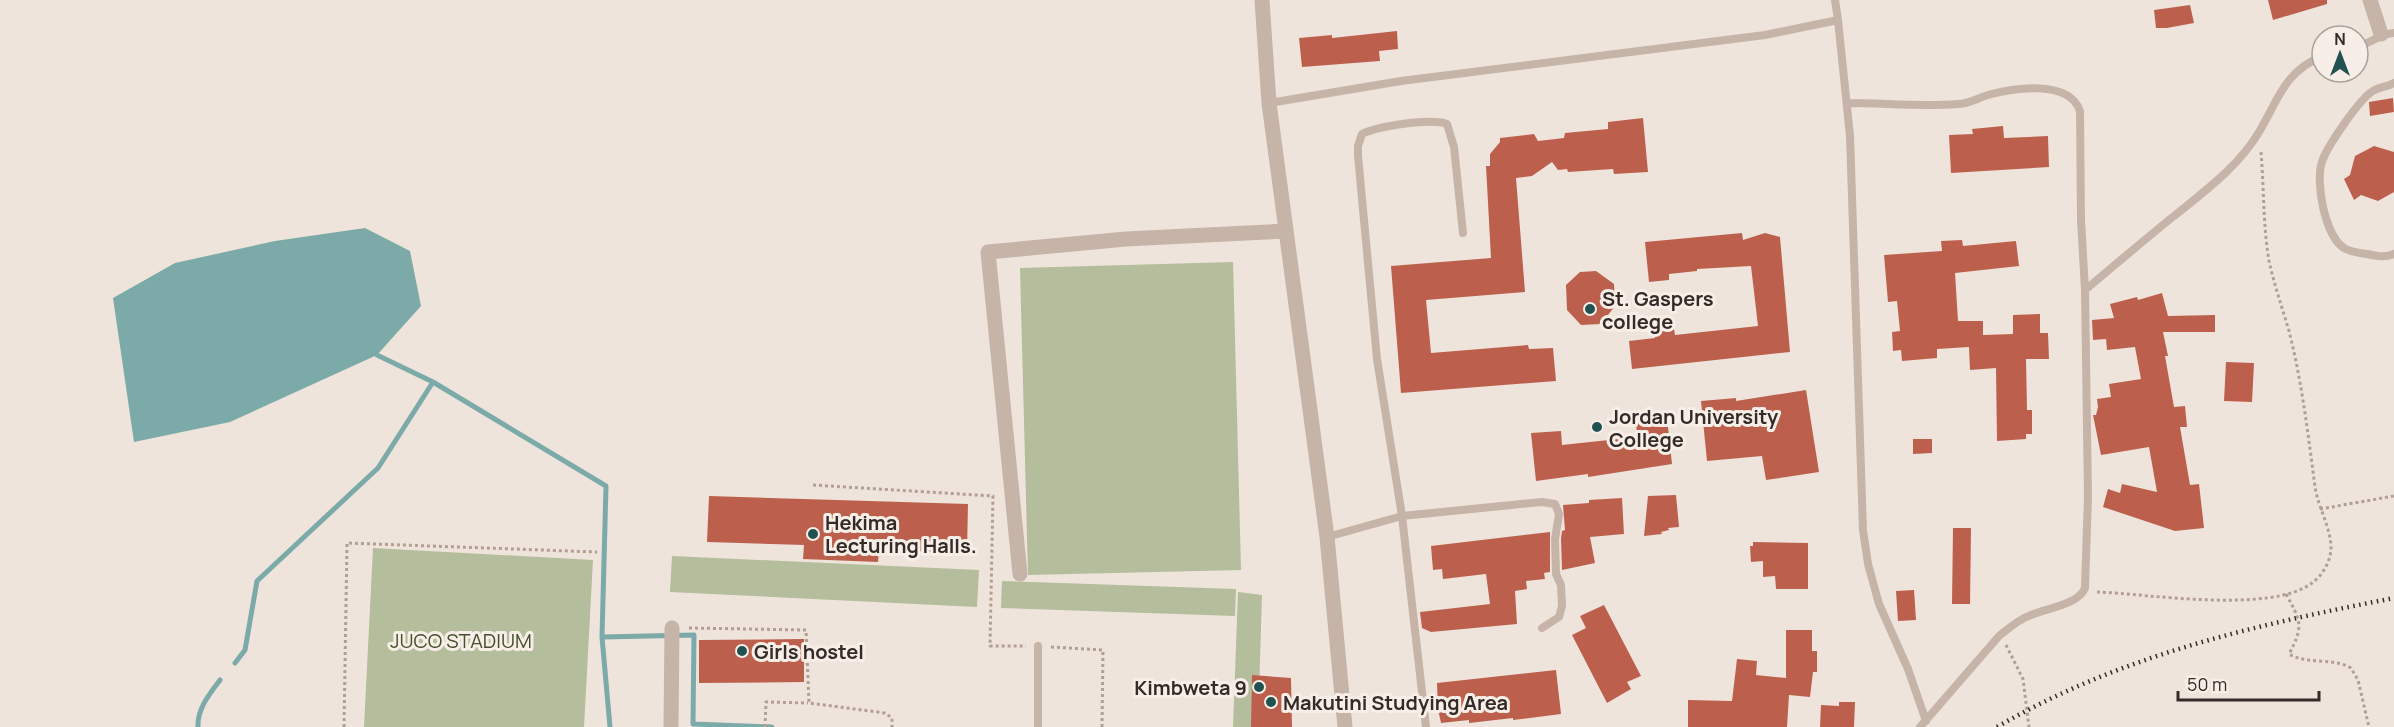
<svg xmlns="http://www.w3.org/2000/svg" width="2394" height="727" font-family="Manrope,sans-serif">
  <rect width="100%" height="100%" fill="#efe4db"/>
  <path fill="#b4bd9c" d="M1233,262L1241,570L1028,575L1020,268Z
    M373,548L593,560L584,727H364Z
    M672,556L979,570L977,607L670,592Z
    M1002,581L1236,589L1235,616L1001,608Z
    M1238,592L1262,595L1258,727H1233Z"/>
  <path fill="#7caaa9" d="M365,228L410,251L421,306L377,355L230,422L134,442L113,298L175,263L275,241Z"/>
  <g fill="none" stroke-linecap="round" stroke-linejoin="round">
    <path stroke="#7caaa9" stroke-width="5" d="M433,382L606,486L602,637L610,727
      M602,637L694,635L693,724L772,727
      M235,663L245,650L257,581L378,468L433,382L377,355
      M198,727C197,709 210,693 220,680"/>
  </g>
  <path fill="#bc604d" d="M2268,0H2327V4L2273,20Z
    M2190,5L2194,23L2167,28H2156L2154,10Z
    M1397,31L1398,49L1379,51L1380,61L1302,67L1299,38L1332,35V38Z
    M2393,98L2394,112L2370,116L2369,102Z
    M1643,118L1648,172L1614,174L1613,169L1568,172L1567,169L1558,170L1552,162L1532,176L1516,178L1525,292L1426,300L1431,353L1528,345L1529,349L1553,348L1556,381L1401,393L1391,266L1491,258L1486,166H1490V154L1500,142V138L1534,134L1538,141L1564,138L1565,133L1608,129V122Z
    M2003,126L2004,138L2048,136L2049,167L1951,173L1949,135L1973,134L1972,129Z
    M2374,146L2394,152V192L2378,201L2361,195L2354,200L2344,179L2350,175L2355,156Z
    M1742,233L1743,240L1765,233L1780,237L1790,352L1632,369L1629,341L1655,338V332L1674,329L1675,335L1758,326L1751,266L1697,269V271L1669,274V280L1649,282L1645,242Z
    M1962,240L1963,246L2016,241L2019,266L1955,273L1958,321H1983V335L2013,334V315L2040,314V333H2048L2049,359H2026L2027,410H2032V434H2026V439L1997,441L1996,368L1970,370L1969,347L1937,349V358L1902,361L1901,350L1893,351L1892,332L1900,331L1897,301L1888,302L1884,255L1942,251L1941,241Z
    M1596,271L1614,284L1615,306L1601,324L1581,325L1567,310L1566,285L1580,272Z
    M2162,293L2168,316L2215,315V332H2163L2168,356H2165L2174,407L2185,406L2187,427H2180L2190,485L2199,484L2204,528L2175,531L2103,507L2108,489L2120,493L2122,484L2157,492L2149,447L2101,455L2093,415H2096L2098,407L2097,399L2111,397L2109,384L2141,379L2135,347L2107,350L2106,339L2093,340L2092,320L2114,318L2110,304L2137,297L2138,300Z
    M2226,362L2254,363L2252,402L2224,401Z
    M1806,390L1819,472L1766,480L1762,456L1707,461L1701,401L1736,398V401Z
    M1667,418L1672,464L1588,477V474L1536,481L1531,433L1561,431L1562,445L1637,437L1636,420Z
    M1913,439H1932V453L1913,454Z
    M1676,495L1679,527L1668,528L1669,530L1661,532L1662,534L1644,536L1648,496Z
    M709,496L968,504L967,553L879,550L878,562L803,559L804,545L707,542Z
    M1622,498L1624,534L1590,537L1595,563L1562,570L1561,539L1562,531L1565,530L1563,505L1589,503V500Z
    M1953,528H1971L1970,604H1952Z
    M1550,532V572L1544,573L1545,579L1526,581L1527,589L1515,591L1517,624L1431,632L1422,628L1420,612L1490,604L1486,574L1443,579L1442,569L1433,570L1431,546Z
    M1753,542L1808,543V589H1776L1775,576L1763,577V561L1751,562L1750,546H1753Z
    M1914,590L1916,620L1898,621L1896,591Z
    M1604,605L1641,676L1627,682L1631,689L1607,703L1572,635L1586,628L1580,616Z
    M1786,630H1812V651H1817V672H1813L1810,697L1789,695L1787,727H1688V700L1732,701L1737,659L1757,661L1756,675L1786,678Z
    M804,639V682L699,683V640Z
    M1556,670L1561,714L1513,720V718L1469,723V720L1441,723L1438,709L1437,683Z
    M1252,675L1291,678L1292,727H1251Z
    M1839,702H1855L1854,727H1820L1821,705L1839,706Z"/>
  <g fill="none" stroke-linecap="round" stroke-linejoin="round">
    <path stroke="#b29e92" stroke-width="3" stroke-dasharray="3 3" stroke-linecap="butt" d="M813,485L993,496L990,646H1026
      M2320,509L2394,496
      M2097,592C2149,594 2271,614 2312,583C2322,576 2331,561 2331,548C2331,528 2318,507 2315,487C2308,434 2302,382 2289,331C2282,307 2274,284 2269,261C2263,225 2264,188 2261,152
      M2286,594C2301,621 2304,626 2289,654C2307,665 2332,657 2351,668L2358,680L2369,727
      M689,628L806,630L809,703L885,713L892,718V727
      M2006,645L2023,679L2029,727
      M1051,647L1103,650L1102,727
      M344,727L347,543L597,552
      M765,727L766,702L808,703"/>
    <path stroke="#c6b4a8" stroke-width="8" d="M1835,0L1838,20
      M2358,46C2373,43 2378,34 2394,33
      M2394,83C2387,87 2379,87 2373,91C2360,98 2326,148 2322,162C2315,182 2325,236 2344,248C2350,252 2360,253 2367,254C2376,256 2385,258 2394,254
      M1269,103L1401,81L1765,35L1838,20L1850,136L1863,530L1868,564L1879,604L1908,669L1926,721
      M1847,103C1884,103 1921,107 1958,104C1968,104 1978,98 1988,95C2013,88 2069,79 2080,111L2081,220L2085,290
      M1327,537L1402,516L1542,502L1555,504L1559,514L1555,539L1556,574L1561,585L1562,606L1559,617L1542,628
      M1038,727V646
      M1426,727L1402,516L1377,359L1358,156V146L1362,134C1378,126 1430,118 1447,124L1454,147L1463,233
      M1920,727L1999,636C2009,628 2019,619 2031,615C2047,608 2078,605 2085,588L2088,496L2085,290C2115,265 2144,240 2174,216C2205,191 2239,166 2259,132C2279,99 2283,73 2322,56"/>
    <path stroke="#c6b4a8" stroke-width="15" d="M1262,0L1269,103L1327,537L1345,727
      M2370,0L2381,34
      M1020,574L988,252L1126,239L1286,231
      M671,727L672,628"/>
    <path stroke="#342b28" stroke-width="4.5" stroke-dasharray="1.5 4.5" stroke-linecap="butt" d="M1997,727C2121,655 2255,625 2394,598"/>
  </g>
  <g fill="#215252" stroke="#f7efe7" stroke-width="2">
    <circle cx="1590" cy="309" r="6"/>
    <circle cx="1597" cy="427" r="6"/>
    <circle cx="813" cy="534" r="6"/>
    <circle cx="742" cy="651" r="6"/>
    <circle cx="1259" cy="687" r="6"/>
    <circle cx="1271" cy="702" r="6"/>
  </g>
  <g text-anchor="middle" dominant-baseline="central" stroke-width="6" stroke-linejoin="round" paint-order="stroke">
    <g font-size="20" font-weight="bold" fill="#342b28" stroke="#f7efe7" text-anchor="start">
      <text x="1602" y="298">St. Gaspers<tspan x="1602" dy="23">college</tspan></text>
      <text x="1609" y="416">Jordan University<tspan x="1609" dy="23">College</tspan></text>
      <text x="825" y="522">Hekima<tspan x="825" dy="23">Lecturing Halls.</tspan></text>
      <text x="754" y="651">Girls hostel</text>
      <text x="1247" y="687" text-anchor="end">Kimbweta 9</text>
      <text x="1283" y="702">Makutini Studying Area</text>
    </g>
    <g font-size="20" fill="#46502d" stroke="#f7efe7">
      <text x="461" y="640">JUCO STADIUM</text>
    </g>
  </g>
  <g transform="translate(2340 54)"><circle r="28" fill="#f7efe7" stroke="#a9a19b" stroke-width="1.5"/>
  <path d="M0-4.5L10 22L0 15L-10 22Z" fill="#215252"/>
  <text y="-9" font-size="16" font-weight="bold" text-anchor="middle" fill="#342b28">N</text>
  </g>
  <path d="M2178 691v9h141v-9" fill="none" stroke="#342b28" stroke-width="3"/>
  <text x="2187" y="691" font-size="18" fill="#342b28" stroke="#f7efe7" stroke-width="4.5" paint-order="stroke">50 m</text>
</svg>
